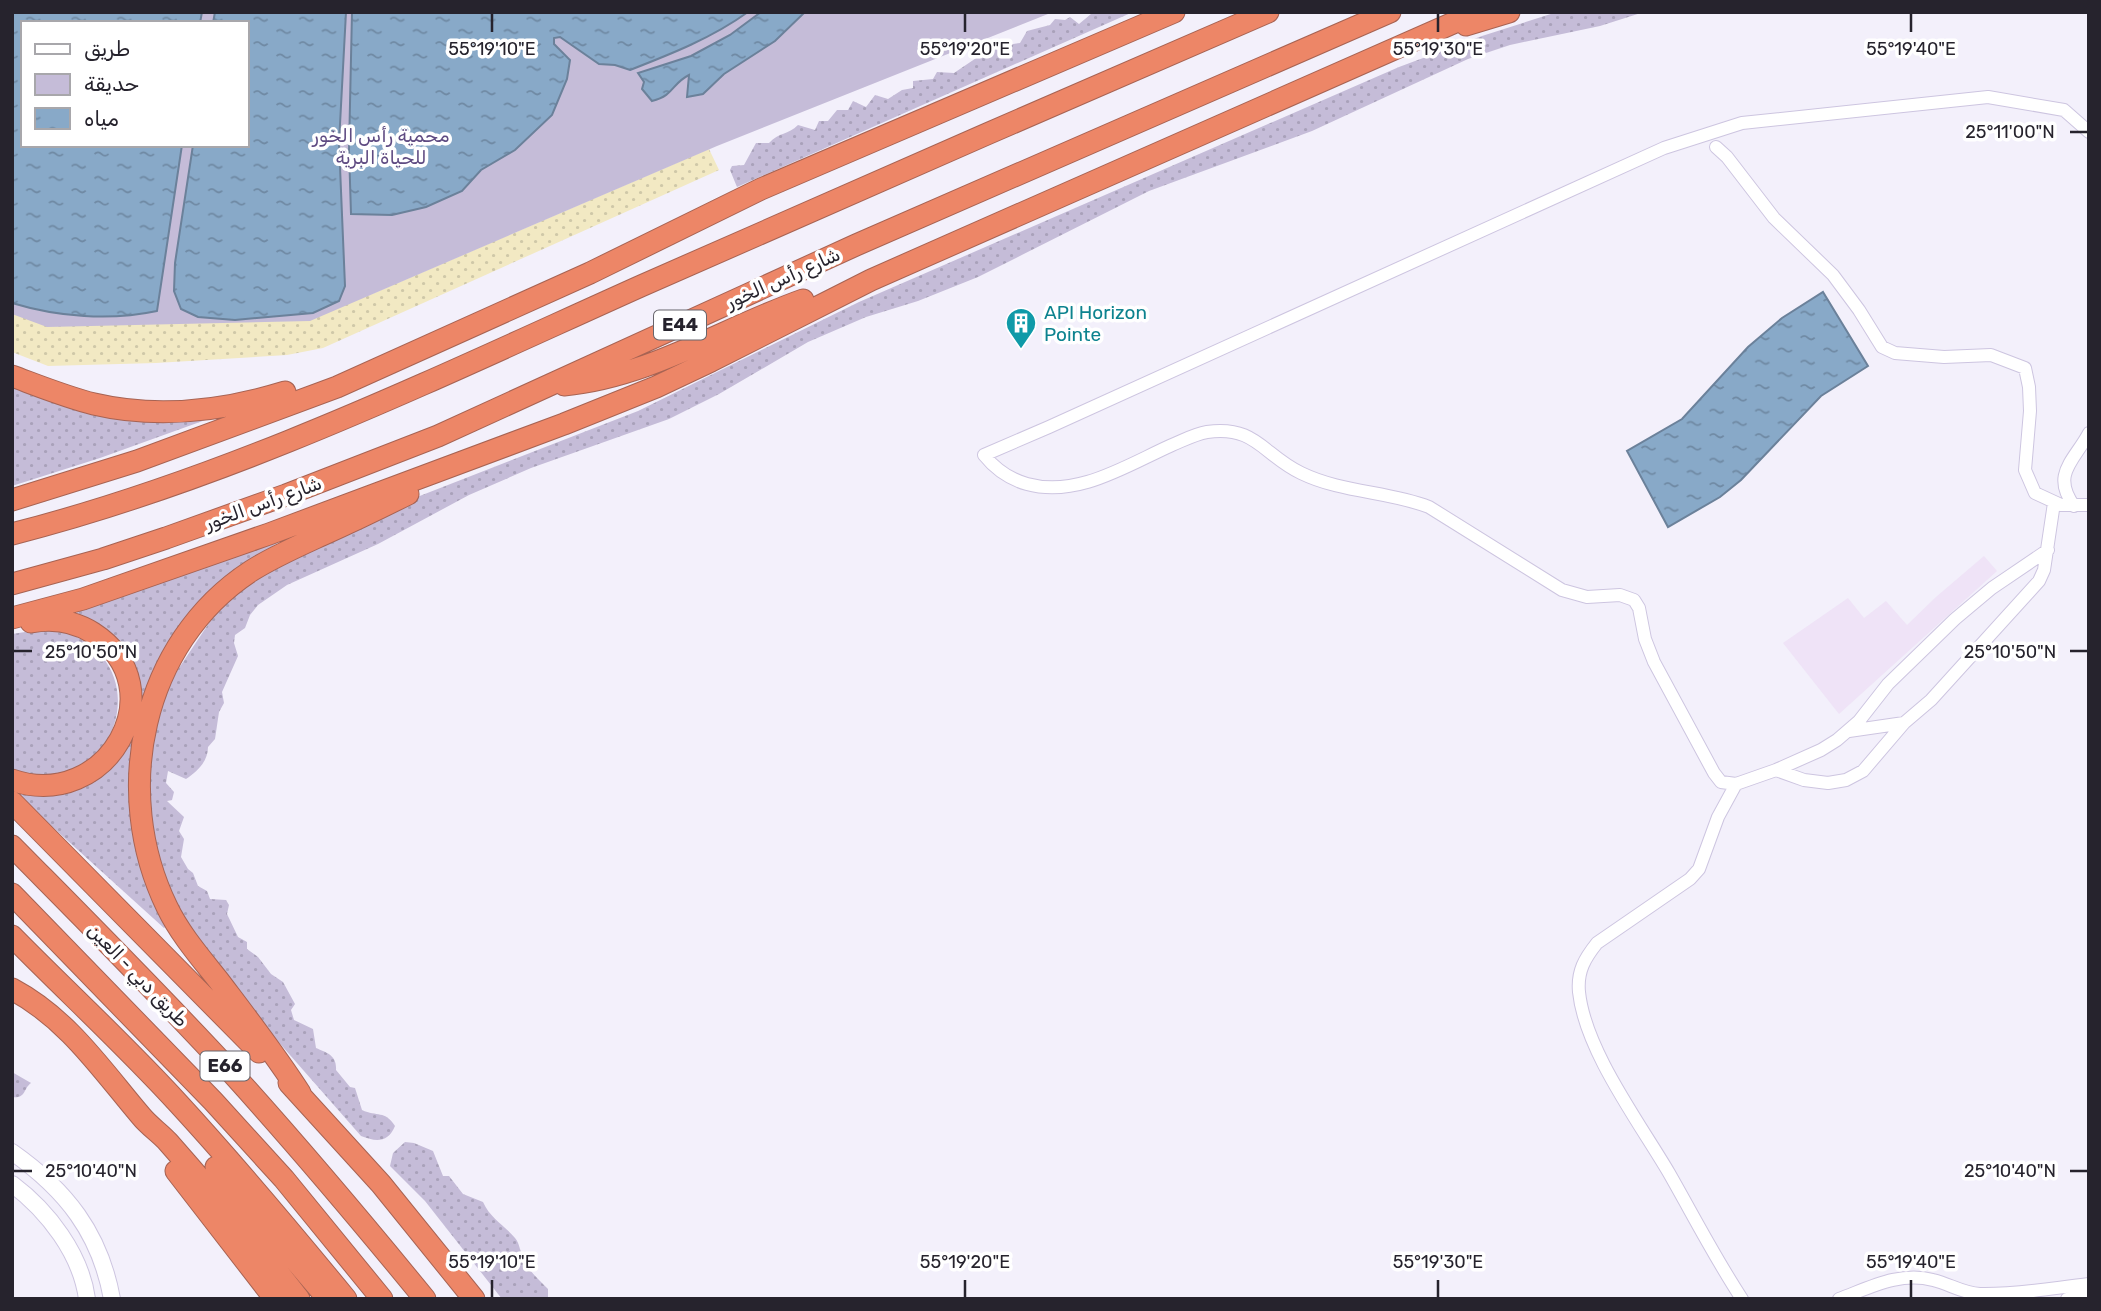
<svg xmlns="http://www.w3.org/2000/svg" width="2101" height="1311" font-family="Rubik,'Noto Naskh Arabic',sans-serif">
  <defs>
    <pattern id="sand-dots" width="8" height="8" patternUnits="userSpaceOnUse" patternTransform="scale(1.75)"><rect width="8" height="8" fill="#f2e9c3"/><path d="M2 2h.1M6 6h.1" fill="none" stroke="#cfc8a8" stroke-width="1.8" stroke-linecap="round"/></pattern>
    <pattern id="garden-dots" width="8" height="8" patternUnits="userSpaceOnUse" patternTransform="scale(1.75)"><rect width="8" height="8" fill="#c5bcd8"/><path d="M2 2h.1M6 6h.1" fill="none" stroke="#a9a1ba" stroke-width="1.8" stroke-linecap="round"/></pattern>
    <pattern id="water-ripples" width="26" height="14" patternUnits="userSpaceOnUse" patternTransform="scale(1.75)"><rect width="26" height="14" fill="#88a9c8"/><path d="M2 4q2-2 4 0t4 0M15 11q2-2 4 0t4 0" fill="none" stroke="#6f89a3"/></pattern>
  </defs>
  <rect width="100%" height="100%" fill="#f3f0fb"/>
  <path fill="#efe3f7" d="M1984,556L1997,571L1839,714L1783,643L1848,598L1864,618L1886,601L1907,625L1936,597Z"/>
  <path fill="url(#sand-dots)" d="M182,145L372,294L709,149L719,170L323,348L287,355L156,363L48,366L12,352V303Z"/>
  <path fill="#c5bcd8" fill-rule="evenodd" d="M12,12H1053L717,146L310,321L47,327L12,314ZM23,23H247V145H23Z"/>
  <path fill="url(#garden-dots)" d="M1099,12H1133L737,187L730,170L732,166L744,165L756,143H769C779,132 788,135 798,125L815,130L819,121H828L837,110H848L853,101L866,107L875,95L888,99L902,90L913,88V81L933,79L937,72L954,73L994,46L1003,49L1007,45L1020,43L1027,31L1050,25L1055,19L1065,20L1070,17L1079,24L1091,14Z
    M1557,12H1644L1600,26L1510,45L1468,59L1312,131L1149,191L978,277L918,301L866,317L808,342L719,394L669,419L531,468L469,495L378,544L287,585L258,605L250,615L245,628L235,635L234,643L238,656L222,692L224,703L219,712L215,739L208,747C208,761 198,771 186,779L168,771L166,783L174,792L172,800L167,801L184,817L179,831L184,839L181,857L188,869L193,873L198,886L207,891L210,899L226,900L229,905L227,914L238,937L247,942V949L258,957L271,974L283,982L295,1004L291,1010L294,1020L313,1029L316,1048C327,1053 337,1055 336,1070L350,1087L355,1088L362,1110C377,1117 385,1110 395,1126C388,1143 376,1142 361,1136L268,1030L199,944L172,900L153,841L150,803V767L154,733L164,697L177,671L217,611L264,571L412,499L638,411L859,302L1399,67L1482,36Z
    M12,380L211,418L100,458L12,486Z
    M280,541L240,569L143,711L138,710V691L76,612Z
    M51,628C171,655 112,813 12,768V634Z
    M132,735L136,736L168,925L164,928L15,793L16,790C47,798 83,794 106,772C117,762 124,746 132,735Z
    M12,1072L31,1083C23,1089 26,1099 12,1097Z
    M405,1142L414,1143L433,1151L443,1176H449L463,1194L483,1202C490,1218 504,1225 515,1238C520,1244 520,1252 523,1259C528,1270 539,1280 548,1289V1299H502L425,1201L390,1166L393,1153Z"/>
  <path fill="url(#water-ripples)" stroke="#6b819a" stroke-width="2" d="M12,12H202L200,23H23V145H182L157,311C110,321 58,317 12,303Z
    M215,12H346L339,143L345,286L339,301L313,313L235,320L198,317L181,309L174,291L175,263L193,145H247V23H213Z
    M352,12H748C712,38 671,54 630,70L615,65L599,64L560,37L554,38V44L570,60L567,79L552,115L515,150L481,170L462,191L426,207L392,215L351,214L349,150Z
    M761,12H805L775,41L724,74L703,94L687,97L689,75C671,84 675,95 652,101L642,89L644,82L638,73L691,56L730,35Z
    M1823,292L1868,366L1821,396L1741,480L1720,497L1668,527L1627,451L1682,419L1748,347L1782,318Z"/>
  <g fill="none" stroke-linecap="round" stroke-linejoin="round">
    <g stroke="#cdc5e0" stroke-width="14">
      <path id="street" d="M1716,147L1727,157L1774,218L1833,275L1859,310L1882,347L1895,353L1944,357L1991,355L2025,368L2029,387L2030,411L2025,470L2035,493L2061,505H2089
        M2074,506C2051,474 2074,461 2089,433
        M2048,550L1992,588L1955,619L1888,684L1859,721L1837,740L1821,750L1776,770L1736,784L1721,782L1714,773L1654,662L1645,639L1639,608L1634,600L1620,595L1587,597L1562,590L1429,507C1388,491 1342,493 1301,473C1263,455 1256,425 1207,432C1195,434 1184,440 1172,445C1127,465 1078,498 1027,484C1009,479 996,470 984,455L1049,427L1664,148L1742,123L1988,97L2064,110L2089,132
        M1849,731L1904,723
        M1776,770L1804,780L1828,783L1846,780L1863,771L1904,723L1931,700L2039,581L2044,570L2054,503
        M1736,784L1718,817L1699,869L1690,879L1597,943C1585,958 1577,971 1579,992C1585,1050 1639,1122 1669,1173C1693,1215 1715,1258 1742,1299
        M1839,1299C1869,1288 1900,1271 1933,1280C1950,1284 1962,1293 1980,1294C2016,1295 2053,1288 2089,1284
        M2067,1299L2089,1296"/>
    </g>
    <g stroke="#cdc5e0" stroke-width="18">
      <path id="secondary" d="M12,1152C66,1190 100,1233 112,1299
        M12,1184C48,1211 81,1254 87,1299"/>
    </g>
    <g stroke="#a76353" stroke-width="23">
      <path id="highway" d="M1466,25L1509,12
        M12,376C39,386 66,397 94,404C158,419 223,411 285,392
        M564,385C649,377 724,328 803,300
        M12,500L137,461L337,387L590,273L761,189L1174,12
        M12,534C231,478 436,378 641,286C849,193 1059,103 1268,12
        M12,584L103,559L166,538L286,495L438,436L856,245L1390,12
        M12,618L83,599L269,534L564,424L656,387L711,361L871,280L1478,12
        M12,780C107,813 178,688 93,633C74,621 53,618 31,622
        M12,802L259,1052
        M12,846C86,921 160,995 231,1072C298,1146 362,1222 425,1299
        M12,894L213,1101L284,1179L382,1299
        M12,936C67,992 124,1044 177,1102C236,1166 291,1232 346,1299
        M12,989C68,1019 101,1069 141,1116C149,1126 160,1133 168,1142C213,1193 257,1245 299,1299
        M289,1083L381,1184L474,1299
        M300,1093C275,1054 247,1018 219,981C200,957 180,934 167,907C111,792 141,643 251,571C273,557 298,546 322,535C351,522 380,508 408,494
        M216,1167L328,1299
        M176,1171L275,1299"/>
    </g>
    <use href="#street" stroke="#fff" stroke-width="12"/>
    <use href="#secondary" stroke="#fff" stroke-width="16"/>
    <use href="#highway" stroke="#ed8667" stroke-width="21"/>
  </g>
  <path fill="none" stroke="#26232d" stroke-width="2.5" d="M492,14V32M965,14V32M1438,14V32M1911,14V32M2070,132H2087M14,651H32M2070,651H2087M14,1171H32M2070,1171H2087M492,1280V1297M965,1280V1297M1438,1280V1297M1911,1280V1297"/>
  <defs>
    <g id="building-pin" transform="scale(1.575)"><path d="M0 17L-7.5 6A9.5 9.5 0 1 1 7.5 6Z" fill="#0f9aa8" stroke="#fff"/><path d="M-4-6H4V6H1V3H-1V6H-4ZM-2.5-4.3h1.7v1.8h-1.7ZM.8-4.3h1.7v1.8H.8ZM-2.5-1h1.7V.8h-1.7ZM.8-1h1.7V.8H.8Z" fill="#fff"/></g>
  </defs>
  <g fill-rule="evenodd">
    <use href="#building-pin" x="1021" y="323"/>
  </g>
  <g text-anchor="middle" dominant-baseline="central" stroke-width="7" stroke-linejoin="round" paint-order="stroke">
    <g fill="#fff" stroke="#67656c" stroke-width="2">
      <rect x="654" y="310.5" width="52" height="29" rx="5"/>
      <rect x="200.5" y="1051.5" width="49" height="29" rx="5"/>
    </g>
    <g font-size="18" font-weight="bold" fill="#26232d">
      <text x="680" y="325">E44</text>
      <text x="225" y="1066">E66</text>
    </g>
    <g font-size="19" fill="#5f4b82" stroke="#fff">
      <text x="381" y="135">محمية رأس الخور<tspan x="381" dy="22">للحياة البرية</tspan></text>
    </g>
    <g font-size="19" fill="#26232d" stroke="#fff">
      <text transform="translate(783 278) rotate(-24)">شارع رأس الخور</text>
      <text transform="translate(263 503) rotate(-20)">شارع رأس الخور</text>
      <text transform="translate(138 975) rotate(46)">طريق دبي - العين</text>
    </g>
    <g font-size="19" fill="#0d838f" stroke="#fff" text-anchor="start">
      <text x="1044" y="312">API Horizon<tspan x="1044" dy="22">Pointe</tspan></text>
    </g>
  </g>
  <g font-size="18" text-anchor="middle" fill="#26232d" stroke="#fff" stroke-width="7" stroke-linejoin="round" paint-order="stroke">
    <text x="492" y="55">55°19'10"E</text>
    <text x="965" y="55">55°19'20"E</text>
    <text x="1438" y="55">55°19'30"E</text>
    <text x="1911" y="55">55°19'40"E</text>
    <text x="2010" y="138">25°11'00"N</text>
    <text x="91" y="658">25°10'50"N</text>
    <text x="2010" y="658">25°10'50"N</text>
    <text x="91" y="1177">25°10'40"N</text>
    <text x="2010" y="1177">25°10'40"N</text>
    <text x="492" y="1268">55°19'10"E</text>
    <text x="965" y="1268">55°19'20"E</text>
    <text x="1438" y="1268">55°19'30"E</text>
    <text x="1911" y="1268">55°19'40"E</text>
  </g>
  <rect width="2101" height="1311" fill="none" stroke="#26232d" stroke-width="28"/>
  <rect x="21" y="21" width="228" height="126" fill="#ffffff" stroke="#a8a7ab" stroke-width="2"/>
  <rect x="35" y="44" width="35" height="10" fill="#ffffff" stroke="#a8a7ab" stroke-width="2"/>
  <text x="84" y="56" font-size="21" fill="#26232d">طريق</text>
  <rect x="35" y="74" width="35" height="21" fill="#c5bcd8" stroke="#a8a7ab" stroke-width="2"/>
  <text x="84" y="91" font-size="21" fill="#26232d">حديقة</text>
  <rect x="35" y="108" width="35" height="21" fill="url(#water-ripples)" stroke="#a8a7ab" stroke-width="2"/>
  <text x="84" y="126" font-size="21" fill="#26232d">مياه</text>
</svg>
